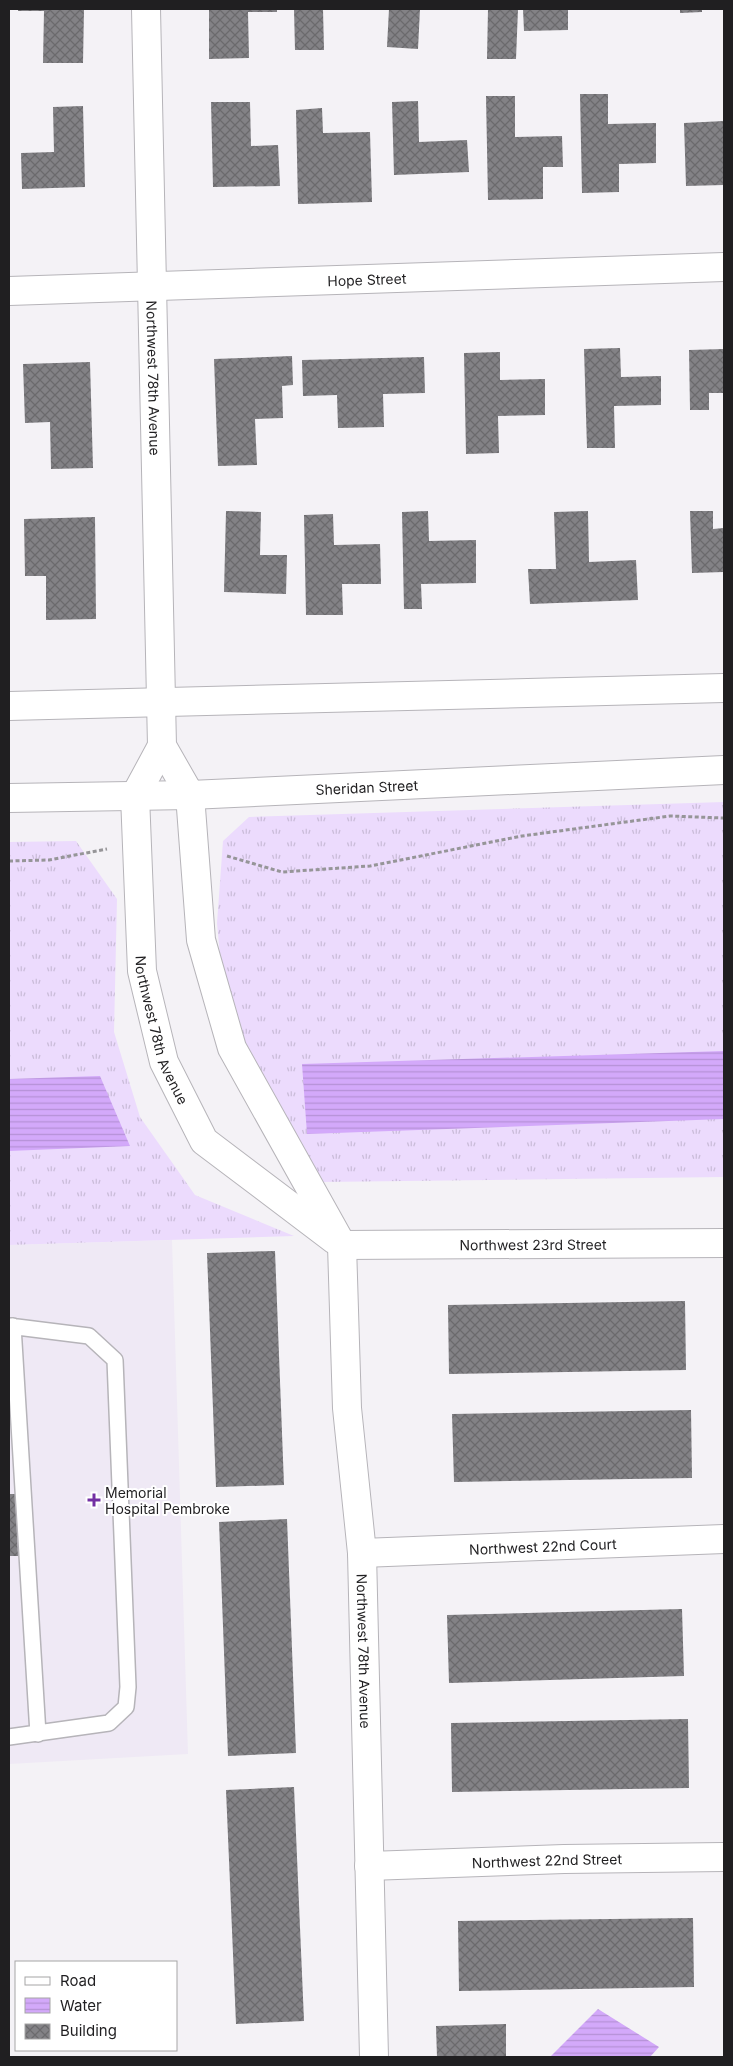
<svg xmlns="http://www.w3.org/2000/svg" width="733" height="2066" font-family="Inter,sans-serif">
  <defs>
    <pattern id="grass-tufts" width="24" height="20" patternUnits="userSpaceOnUse" patternTransform="scale(1.25)"><rect width="24" height="20" fill="#ecdbfd"/><path d="M3 7l-1-3M5 7V3M7 7l1-3M15 17l-1-3M17 17v-4M19 17l1-3" fill="none" stroke="#cabcd9"/></pattern>
    <pattern id="water-rules" width="6" height="5" patternUnits="userSpaceOnUse" patternTransform="scale(1.25)"><rect width="6" height="5" fill="#d3a9fa"/><path d="M0 2.5h6" fill="none" stroke="#b591d6"/></pattern>
    <pattern id="building-cross-hatch" width="8" height="8" patternUnits="userSpaceOnUse" patternTransform="scale(1.25)"><rect width="8" height="8" fill="#838286"/><path d="M0 0l8 8M0 8l8-8" fill="none" stroke="#6b6a6d"/></pattern>
  </defs>
  <rect width="100%" height="100%" fill="#f4f2f6"/>
  <path fill="#efe9f5" d="M172,1240L188,1754L9,1764V1245Z"/>
  <path fill="url(#grass-tufts)" d="M724,802V1177L321,1182L252,1060L223,988L217,923L223,841L249,817Z
    M76,841L117,899L114,1032L140,1117L195,1195L294,1236L9,1245V842Z"/>
  <path fill="url(#water-rules)" d="M724,1051V1119L307,1134L302,1064Z
    M100,1076L130,1146L9,1151V1079Z
    M598,2009L659,2047L650,2057H550Z"/>
  <path fill="url(#building-cross-hatch)" d="M18,9H84L83,63H43L44,11H18Z
    M209,9H277V12H248L249,58L209,59Z
    M294,9H323L324,50H295Z
    M389,9H420L418,49L387,47Z
    M488,9H518L516,59H487Z
    M523,9H568V30L524,31Z
    M680,9H702V12L680,13Z
    M580,94H608V124L656,123V163L619,164V192L582,193Z
    M486,96H515V137L562,136L563,167H543V199L488,200Z
    M418,101L419,142L467,140L469,172L394,175L392,102Z
    M211,102H250L251,146L278,145L280,186L213,187Z
    M83,106L85,187L22,189L21,153L54,152L53,107Z
    M322,108L323,133L370,132L372,202L298,204L296,110Z
    M724,121V185L686,186L684,123Z
    M620,348L621,377L661,376V405L614,406L615,448H587L584,349Z
    M724,349V393H709V410H690L689,350Z
    M500,352V380L545,379V415L498,416L499,453L466,454L464,353Z
    M292,356L293,385L282,386L283,418L255,419L257,465L218,466L214,359Z
    M424,357L425,393L383,394L384,427L338,428L337,395L303,396L302,360Z
    M90,362L93,468L51,469L50,422L25,423L23,364Z
    M226,511L261,512L260,555H287L286,594L224,592Z
    M428,511L429,541L476,540V583L421,584L422,609H404L402,512Z
    M588,511L589,562L636,560L638,600L530,604L528,569H556L554,512Z
    M690,511H713V529L724,528V572L692,573Z
    M333,514L334,545L380,544L381,584H342L343,615H306L304,515Z
    M95,517L96,619L46,620V576H25L24,519Z
    M275,1251L284,1485L216,1487L207,1253Z
    M685,1301L686,1370L449,1374L448,1305Z
    M691,1410L692,1478L454,1482L452,1414Z
    M9,1494H16L18,1556H9Z
    M287,1519L296,1753L228,1756L219,1522Z
    M682,1609L684,1676L449,1683L447,1615Z
    M688,1719L689,1788L452,1792L451,1723Z
    M294,1787L304,2021L236,2024L226,1790Z
    M693,1918L694,1987L459,1991L458,1921Z
    M506,2024V2057H437L436,2026Z"/>
  <g fill="none" stroke-linecap="round" stroke-linejoin="round">
    <g stroke="#b6b4b9" stroke-width="18">
      <path id="lane" d="M9,1326L89,1336L115,1360L128,1687L126,1707L109,1723L9,1737
        M13,1326L38,1734"/>
    </g>
    <g stroke="#b6b4b9" stroke-width="30">
      <g id="street">
        <path id="s1" d="M146,9L162,746L190,795L201,940L232,1048L342,1245L347,1408L362,1553L374,2057"/>
        <path id="s2" d="M9,291L724,267"/>
        <path id="s3" d="M162,746L135,796L142,971L164,1062L204,1141L335,1240"/>
        <path id="s4" d="M342,1245L724,1243"/>
        <path id="s5" d="M362,1553L724,1539"/>
        <path id="s6" d="M369,1866L564,1859L724,1857"/>
      </g>
    </g>
    <g stroke="#b6b4b9" stroke-width="30">
      <g id="primary">
        <path d="M9,706L724,688"/>
        <path id="s7" d="M9,798L190,795L724,770"/>
      </g>
    </g>
    <path stroke="#969598" stroke-width="3" stroke-dasharray="4 2.5" stroke-linecap="butt" d="M227,856L282,872L370,866L522,836L670,816L724,818
      M9,861L49,860L107,849"/>
    <use href="#lane" stroke="#fff" stroke-width="15"/>
    <use href="#street" stroke="#fff" stroke-width="28"/>
    <use href="#primary" stroke="#fff" stroke-width="28"/>
  </g>
  <path fill="#732fa3" stroke="#fff" stroke-width="2" d="M91.5 1492.5h5v5h5v5h-5v5h-5v-5h-5v-5h5z"/>
  <g text-anchor="middle" dominant-baseline="central" stroke-width="4" stroke-linejoin="round" paint-order="stroke">
    <g font-size="14" fill="#201f21" stroke="#fff">
      <text stroke="none"><textPath href="#s2" startOffset="358">Hope Street</textPath></text>
      <text stroke="none"><textPath href="#s1" startOffset="369">Northwest 78th Avenue</textPath></text>
      <text stroke="none"><textPath href="#s7" startOffset="358">Sheridan Street</textPath></text>
      <text stroke="none"><textPath href="#s3" startOffset="294">Northwest 78th Avenue</textPath></text>
      <text stroke="none"><textPath href="#s4" startOffset="191">Northwest 23rd Street</textPath></text>
      <text stroke="none"><textPath href="#s5" startOffset="181">Northwest 22nd Court</textPath></text>
      <text stroke="none"><textPath href="#s1" startOffset="1684">Northwest 78th Avenue</textPath></text>
      <text stroke="none"><textPath href="#s6" startOffset="178">Northwest 22nd Street</textPath></text>
    </g>
    <g font-size="14" fill="#201f21" stroke="#fff" text-anchor="start">
      <text x="105" y="1492">Memorial<tspan x="105" dy="16">Hospital Pembroke</tspan></text>
    </g>
  </g>
  <rect width="733" height="2066" fill="none" stroke="#201f21" stroke-width="20"/>
  <rect x="15" y="1961" width="162" height="90" fill="#ffffff" stroke="#a6a5a6"/>
  <rect x="25" y="1977" width="25" height="8" fill="#ffffff" stroke="#a6a5a6"/>
  <text x="60" y="1986" font-size="15" fill="#201f21">Road</text>
  <rect x="25" y="1998" width="25" height="15" fill="url(#water-rules)" stroke="#a6a5a6"/>
  <text x="60" y="2011" font-size="15" fill="#201f21">Water</text>
  <rect x="25" y="2024" width="25" height="15" fill="url(#building-cross-hatch)" stroke="#a6a5a6"/>
  <text x="60" y="2036" font-size="15" fill="#201f21">Building</text>
</svg>
